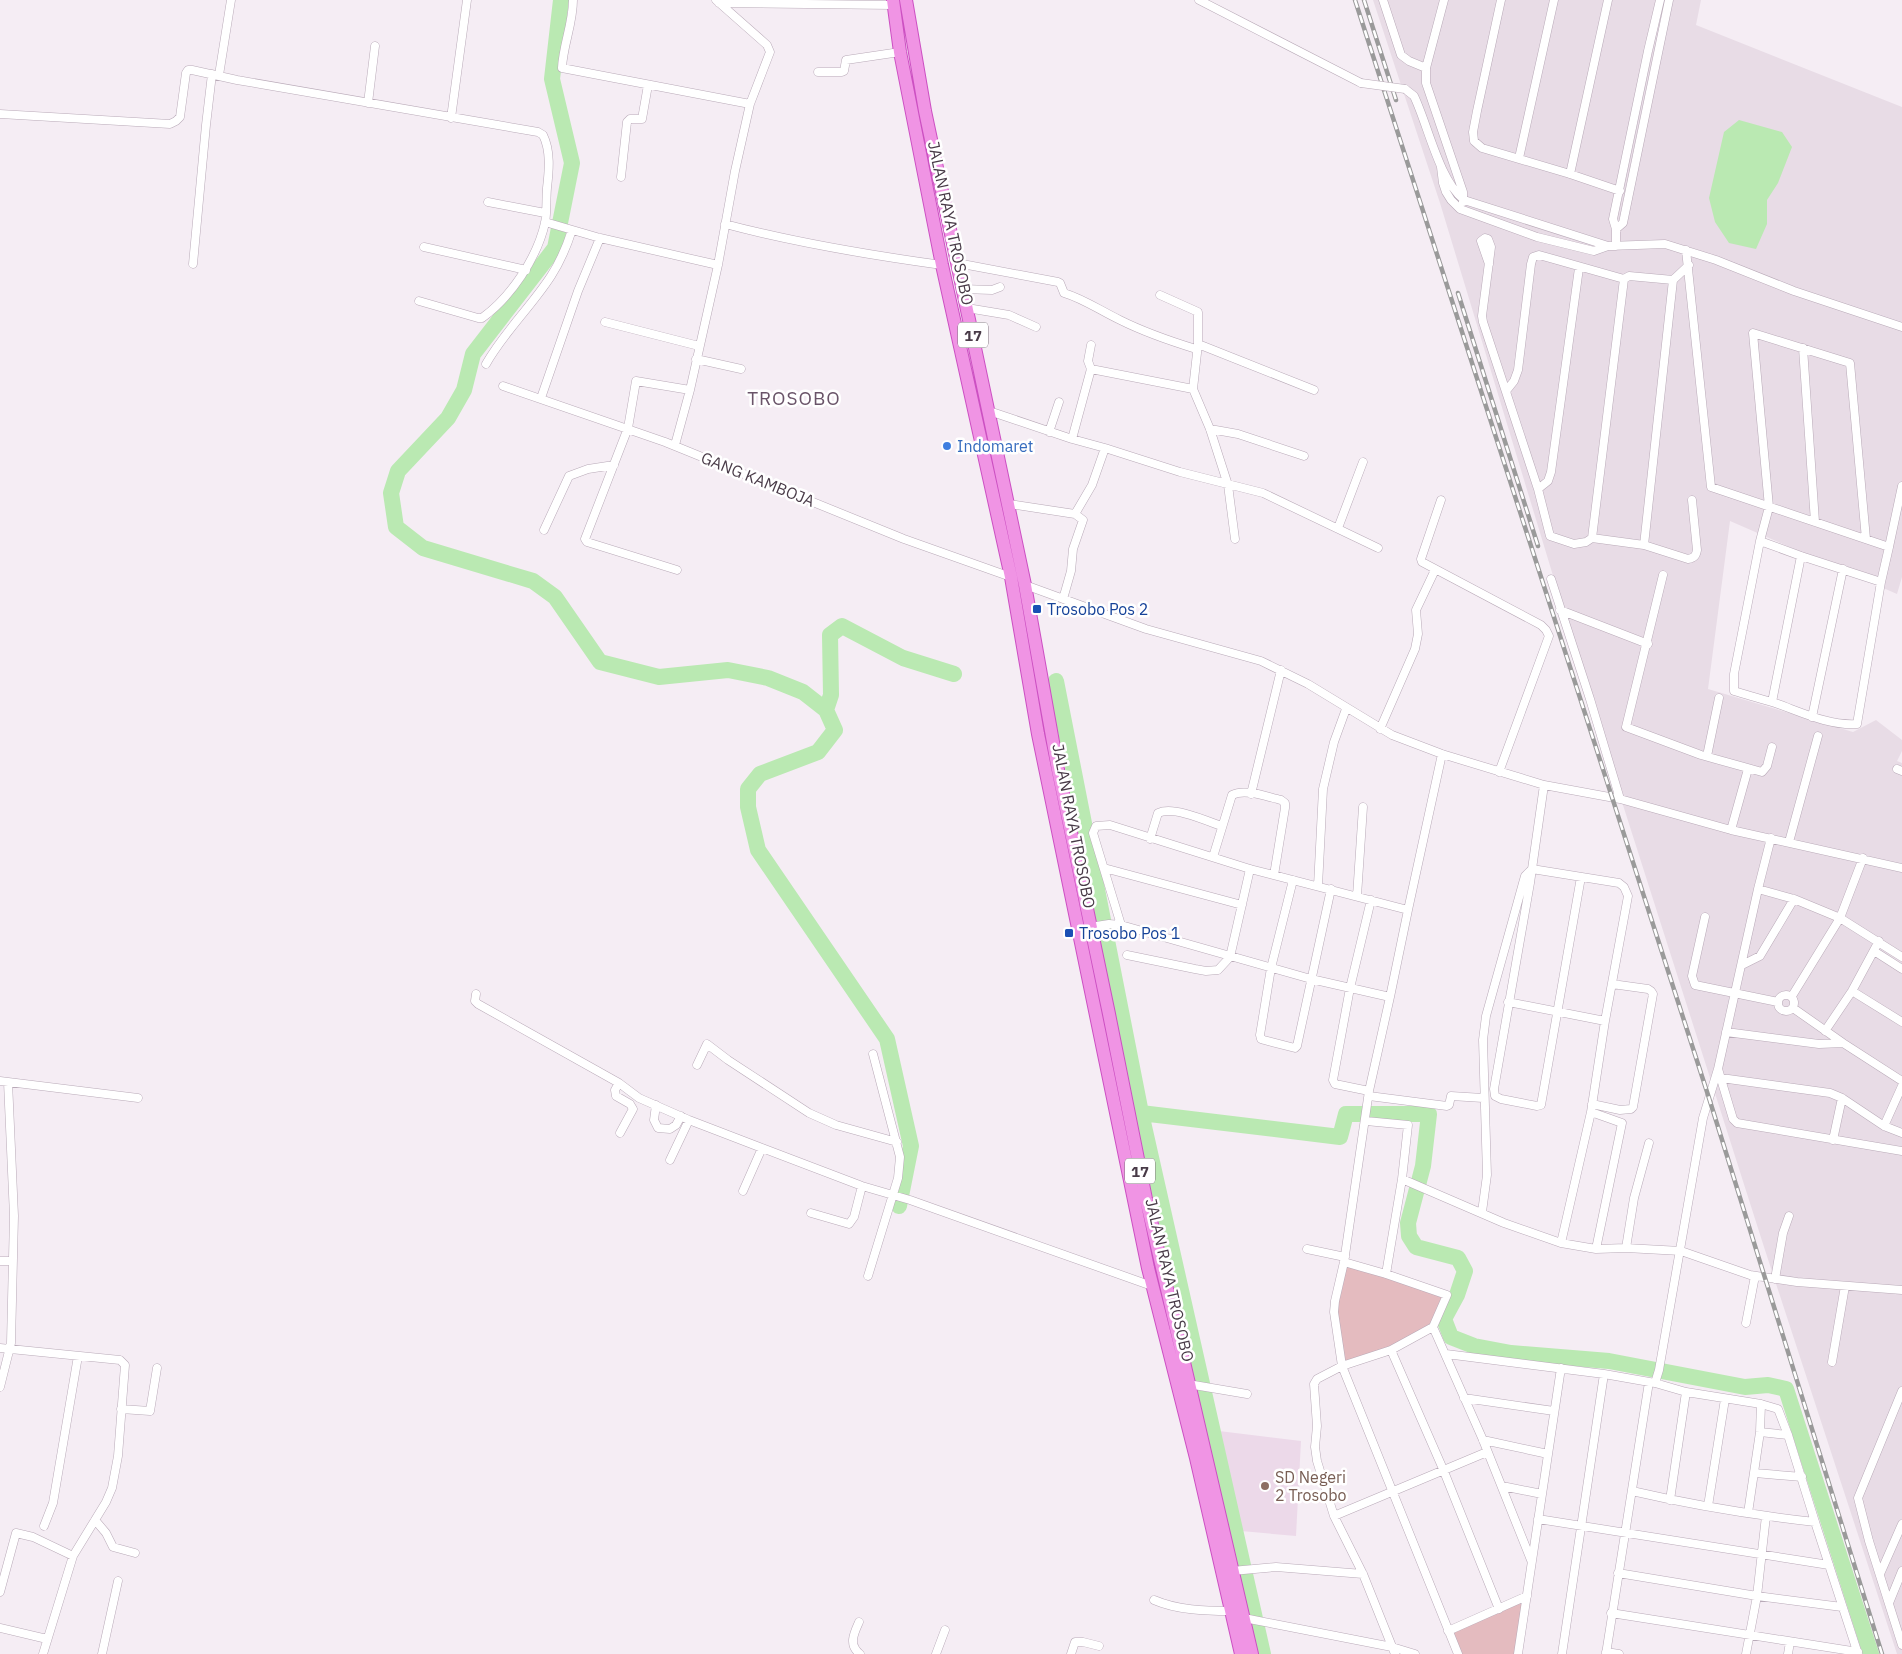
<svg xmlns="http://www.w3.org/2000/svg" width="1902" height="1654" font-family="'IBM Plex Sans',sans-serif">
  <rect width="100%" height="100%" fill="#f5edf4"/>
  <path fill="#e8dce6" d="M1373,0H1701L1696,25L1902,107V577L1897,594L1730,521L1708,689L1853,732L1876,720L1902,740V751L1897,761L1902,763V1654H1897L1764,1247L1615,780L1440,203Z"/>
  <path fill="#ecd9e9" d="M1219,1431L1301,1441L1296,1536L1241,1531Z"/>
  <path fill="#e4bbbf" d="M1345,1264L1446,1296L1431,1327L1389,1347L1343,1364L1336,1301Z
    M1527,1596L1518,1654H1458L1448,1631Z"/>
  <path fill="#bae9b2" d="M1739,120L1782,132L1792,147L1778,183L1767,200V224L1756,249L1729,243L1715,222L1709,198L1724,132Z"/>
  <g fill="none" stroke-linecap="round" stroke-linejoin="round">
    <path stroke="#bae9b2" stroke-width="16" d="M561,0L552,79L572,163L555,248L473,354L464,390L448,418L398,471L391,493L396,527L423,548L533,581L555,597L600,662L659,677L728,670L768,678L803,692L826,710L835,730L818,752L760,774L748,789V807L758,850L887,1039L911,1146L899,1206
      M1056,681L1141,1113L1263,1654
      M826,710L831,695L830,635L842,626L903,658L954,674
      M1141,1113L1340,1137L1346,1114H1429L1423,1166L1408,1223L1409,1236L1416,1247L1458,1258L1465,1271L1457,1295L1444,1319L1451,1337L1474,1346L1511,1353L1609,1361L1745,1387L1768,1385L1786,1389L1871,1654"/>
    <g stroke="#b9aab8" stroke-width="9">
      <path id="minor" d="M573,0C573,24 563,45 562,68L750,104
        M1199,0L1361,83
        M1383,0L1401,55L1409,61L1426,68
        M1444,0L1426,68V83L1463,192V202
        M1501,0L1477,111L1473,132L1474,141L1482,148L1570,174L1620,191
        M719,3L893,5
        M818,72H842L844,71L846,60L900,52
        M219,75L231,0
        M1405,89L1414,96C1428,125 1439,180 1464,200L1608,246
        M368,103L375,46
        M0,114L170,124L176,121L180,117L186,73L188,70H192L237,80L538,132L543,135C551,151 549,171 547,188C546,199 547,212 545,223C537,258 511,297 482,318H478L419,301
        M451,118L467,0
        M1519,158L1554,0
        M1441,167L1443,183L1446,192L1451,200L1460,209L1537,237L1594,251L1608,246L1665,244L1716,260L1794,291L1902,327
        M1570,174L1608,0
        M621,177L627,122L630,119H642L648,85
        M488,202L545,213
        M545,222L600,238L718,265
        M725,224C796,243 869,255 942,265
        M1616,229L1623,223L1669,0
        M1616,246V229L1613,219L1648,51L1660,0
        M424,247L526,270
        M1686,250L1711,487L1889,547L1902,486
        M957,263L1058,282L1060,283L1064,293C1084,299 1101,311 1120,320C1144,332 1170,341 1196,349
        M193,264L206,125L212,74
        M1489,264L1481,241L1485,238L1488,239L1491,247L1482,316L1483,322L1538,489L1550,536L1574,544L1586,542L1592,538L1624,279L1539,255L1533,257L1531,264L1518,370L1514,381L1506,391
        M1624,279L1629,276L1673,280
        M962,289L992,290L1000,287
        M1160,295L1198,312V344
        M967,308L1009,315L1036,327
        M605,322L699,346
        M1091,345L1088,361L1091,369
        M1803,348L1815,522
        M696,359L741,369
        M486,364C504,332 531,307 551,276C560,262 567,246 572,230
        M503,386L665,442L904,539L1011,577
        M1193,389L1210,429L1228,485L1235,539
        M541,398L578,291L600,238
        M989,411L1072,439L1105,448L1180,472L1263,493L1378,548
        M1210,429L1238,434L1304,456
        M1049,432L1059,402
        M1072,439L1091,369L1193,389L1198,344L1314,390
        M675,445L690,390L718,265L735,171L750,104L770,52L767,45L716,0
        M1538,489L1548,481L1551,472L1579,268
        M1441,500L1421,559L1422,562L1541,625L1546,630L1549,636L1499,772
        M1009,504L1075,514L1092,485L1105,448
        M1338,528L1363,462
        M544,530L569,476L588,469L614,465
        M1592,538L1644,545L1688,559C1694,558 1696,556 1697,550L1692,500
        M1866,539L1850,363L1753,333L1769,507L1760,541L1734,674V691C1747,695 1761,699 1775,703C1801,712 1829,726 1857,724L1881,582L1889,547
        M1760,541L1801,556L1881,582
        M1644,545L1673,280L1689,265
        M677,570L587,542L585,539L628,428L636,381L690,390
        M1663,575L1626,727L1701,755L1762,772L1767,766L1772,747
        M1551,579L1590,699L1620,799
        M1025,585L1146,629L1261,661L1308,684L1392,735L1442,754L1544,785L1620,799L1731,830L1902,868
        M1063,599L1071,571L1073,549L1083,520L1075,514
        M1560,610L1648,644
        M1772,702L1801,556
        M1812,717L1843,569
        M1380,729L1415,649L1418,634L1416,610L1435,570
        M1707,756L1719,698
        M1897,769L1902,771
        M1544,785L1530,883L1494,1089L1495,1096L1501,1099L1537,1106L1541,1105L1581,877
        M1251,794L1281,670
        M1731,830L1748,769
        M1771,838L1758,889L1718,1069L1733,1119L1737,1123L1902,1151
        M1150,839L1158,813C1173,806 1205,820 1221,826
        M1789,842L1818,736
        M1213,857L1232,795C1245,788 1267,797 1281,800L1285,803V808L1274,875
        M1104,868L1242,905
        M1532,869L1619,883L1624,887L1628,896L1605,1021L1591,1112L1561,1243
        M1293,880L1271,968L1260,1035L1261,1039L1264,1040L1295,1048L1297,1046L1331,889
        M1318,886L1323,789L1334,742L1346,709
        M1758,889L1794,899L1840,918L1902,957
        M1357,896L1363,807
        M1408,910L1442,754
        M1705,917L1692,976L1695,985L1778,1002
        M1121,925L1093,833L1096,826L1110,825L1250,869L1408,910L1390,997
        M1090,927L1109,924L1121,925L1311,979L1390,997L1369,1091L1344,1262L1335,1301L1334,1312L1342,1366L1458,1654
        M1874,951L1902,969
        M1127,955L1195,969L1206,971L1218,970L1230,957L1250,869
        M1742,965L1760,956L1794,899
        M1852,991L1902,1022
        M476,994L475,1001L478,1004L619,1083L639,1098L689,1120L762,1148L862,1186L910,1200L1152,1286
        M1778 1003a8 8 0 1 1 16 0a8 8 0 1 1-16 0Z
        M1792,996L1840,918L1863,858
        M1508,1002L1605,1021
        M1793,1008L1843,1043
        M1825,1031L1852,991L1879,941
        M1726,1032L1819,1044L1843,1043L1902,1081
        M697,1065L707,1044L728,1060L809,1113L836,1125L897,1142
        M1721,1078L1830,1093L1842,1098L1884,1126L1902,1133
        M0,1081L138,1098
        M619,1083L615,1090L616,1096L630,1104L633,1109L620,1133
        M1369,1091L1335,1084L1333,1080L1350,988L1371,900
        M1369,1096L1447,1106L1449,1105L1451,1096L1483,1098
        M1592,1104L1620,1110L1631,1109L1633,1107L1653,994L1651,991L1648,989L1612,984
        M656,1105L654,1120L658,1128L670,1129L676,1125L681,1116
        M1591,1112L1622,1123L1596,1249
        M1366,1121L1408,1125L1402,1179L1386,1274
        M1884,1126L1902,1086
        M1833,1140L1842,1098
        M670,1160L689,1120
        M1402,1179L1504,1223L1561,1243L1596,1249L1626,1248L1681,1251L1750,1275L1797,1282L1902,1290
        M743,1191L762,1148
        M1482,1212L1487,1175L1483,1040L1486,1016L1523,883L1525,876L1532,869
        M811,1213L849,1224L854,1217L862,1186
        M1626,1248L1634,1198L1649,1143
        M1307,1249L1345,1257
        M0,1261H13
        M1344,1262L1386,1274L1447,1295L1433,1327L1391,1350L1342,1366L1317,1379L1314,1384L1317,1426L1315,1447L1317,1461L1334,1516L1363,1574L1395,1654
        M868,1276L898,1178L900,1157L873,1054
        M1775,1279L1783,1233L1789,1216
        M1746,1323L1755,1276
        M1433,1327L1483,1440L1531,1560
        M0,1348L120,1360L125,1365L118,1456L112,1488L106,1502L73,1556L43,1654
        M1391,1350L1443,1469L1499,1609
        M1446,1354L1604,1374L1655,1383L1686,1392L1761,1404L1778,1409L1788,1435L1815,1522L1858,1654
        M1832,1362L1845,1286
        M1655,1383L1659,1370L1703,1118L1718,1069
        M1188,1384L1247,1394
        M0,1387L11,1343L14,1216L8,1082
        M1902,1391L1858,1498L1869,1541L1902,1645
        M1464,1398L1554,1411
        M121,1409L150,1411L157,1368
        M1760,1432L1788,1435
        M1483,1440L1548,1454
        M1755,1473L1802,1477
        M1502,1486L1542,1494
        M1632,1491C1692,1505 1753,1515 1815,1522
        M1670,1500L1686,1392
        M1708,1506L1725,1399
        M1748,1513L1760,1432L1761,1404
        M1334,1516L1487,1452
        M1538,1519L1829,1565
        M95,1520L106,1533L113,1547L135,1553
        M44,1526L53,1503L78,1356
        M1232,1571L1276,1567L1363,1574
        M1618,1573L1757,1596L1842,1607
        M1880,1574L1902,1524
        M0,1592L16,1533L33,1537L73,1556
        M1154,1600C1177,1610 1205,1611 1230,1611
        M1889,1603L1902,1571
        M1611,1613L1858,1652
        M1244,1618L1392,1647L1415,1654
        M859,1622C854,1633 848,1645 860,1654
        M0,1628L47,1639
        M1448,1631L1527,1596
        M1606,1652L1619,1654
        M102,1654L118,1581
        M936,1654L945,1630
        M1071,1654L1075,1642H1083L1099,1646
        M1518,1654L1561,1368
        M1562,1654L1604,1374
        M1606,1654L1649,1382
        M1746,1654L1757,1596L1766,1516
        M1788,1654L1790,1642"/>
    </g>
    <g stroke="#cc50c2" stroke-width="14">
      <path id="trunk" d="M893,0L900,52L942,265L1011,577L1038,734L1148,1268L1196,1458L1241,1654
        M906,0L925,111L1025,585L1058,770L1109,1014L1146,1199L1252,1654"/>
    </g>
    <use href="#minor" stroke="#fff" stroke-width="8"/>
    <use href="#trunk" stroke="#f094e4" stroke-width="12"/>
    <g stroke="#9a9a9a" stroke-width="4.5">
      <path id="rail" d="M1355,0L1709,1098L1882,1654
        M1364,0L1396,100
        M1458,293L1538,546"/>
    </g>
    <use href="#rail" stroke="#fff" stroke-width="2.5" stroke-dasharray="8" stroke-linecap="butt"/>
    <g stroke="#b9aab8" stroke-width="9" stroke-linecap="butt">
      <path id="minor-bridge" d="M1361,83L1405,89"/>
    </g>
    <use href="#minor-bridge" stroke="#fff" stroke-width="8"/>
  </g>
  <circle fill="#3f7fe0" stroke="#fff" stroke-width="2" cx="947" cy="446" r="5"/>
  <g fill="#1a4fb4" stroke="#fff" stroke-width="2">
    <rect x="1032" y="604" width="10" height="10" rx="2.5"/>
    <rect x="1064" y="928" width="10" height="10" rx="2.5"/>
  </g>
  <circle fill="#8d6e63" stroke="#fff" stroke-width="2" cx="1265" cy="1486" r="5"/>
  <g text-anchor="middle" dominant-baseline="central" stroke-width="5" stroke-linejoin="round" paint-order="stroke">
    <g fill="#fff" stroke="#80767f" stroke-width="1">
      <rect x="958" y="322.5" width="30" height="25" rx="4"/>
      <rect x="1125" y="1158.5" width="30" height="25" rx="4"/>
    </g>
    <g font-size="15" font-weight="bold" fill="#493b48">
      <text x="973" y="335">17</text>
      <text x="1140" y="1171">17</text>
    </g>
    <g font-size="16" fill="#493b48" stroke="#fff">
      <text transform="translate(951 223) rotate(78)">JALAN RAYA TROSOBO</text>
      <text transform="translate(758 479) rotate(22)">GANG KAMBOJA</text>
      <text transform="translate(1074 826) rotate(79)">JALAN RAYA TROSOBO</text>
      <text transform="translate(1170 1280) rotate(77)">JALAN RAYA TROSOBO</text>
    </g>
    <g font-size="16" fill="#366cbe" stroke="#fff" text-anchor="start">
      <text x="957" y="446">Indomaret</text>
    </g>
    <g font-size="16" fill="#164399" stroke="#fff" text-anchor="start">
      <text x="1047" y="609">Trosobo Pos 2</text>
      <text x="1079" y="933">Trosobo Pos 1</text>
    </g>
    <g font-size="16" fill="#785e54" stroke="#fff" text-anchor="start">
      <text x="1275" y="1477">SD Negeri<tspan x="1275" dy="18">2 Trosobo</tspan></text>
    </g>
    <g font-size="19" letter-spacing="1" fill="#6a5469" stroke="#fff">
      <text x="794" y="398">TROSOBO</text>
    </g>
  </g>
</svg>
